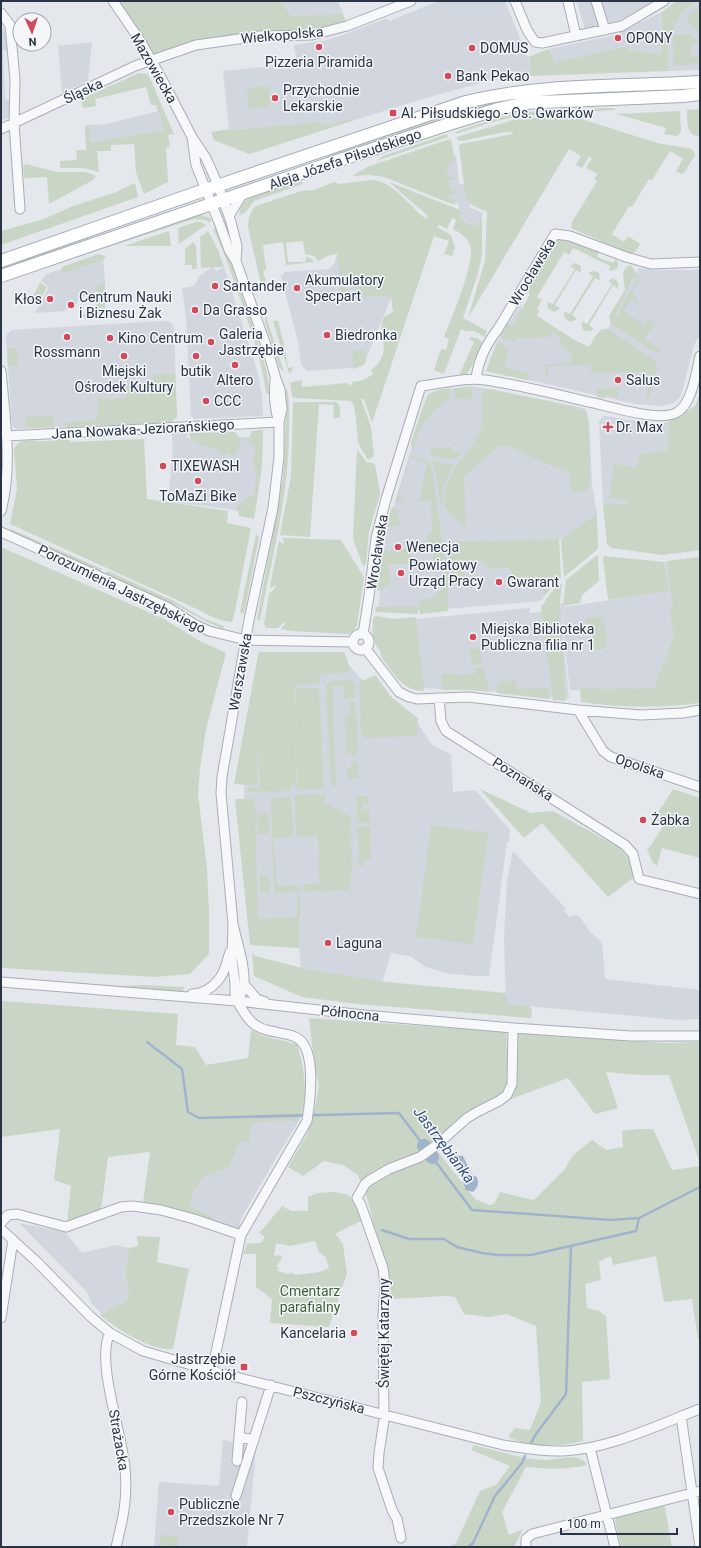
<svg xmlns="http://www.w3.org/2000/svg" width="701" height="1548" font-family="Roboto,sans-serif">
  <rect width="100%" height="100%" fill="#e4e7ec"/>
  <path fill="#d2d6de" d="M281,1H338L343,14L291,16Z
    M439,1H505L531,66L530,76L492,80L422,99L352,121V118L323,126L303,124L230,130L229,129L223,71L297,64L294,45L327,40L340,36L387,18L389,21Z
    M577,1H657L612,24L585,30Z
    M696,1H700V70L668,71V38L681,14Z
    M662,12L661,54L629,50L627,46L555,62L549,49L615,35Z
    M1,23L6,34L7,51L3,50L5,98L9,101L11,116L1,121Z
    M92,42L88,81L62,93L58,46Z
    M158,111L164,130L89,142V125L107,124Z
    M456,155L459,183L474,188L469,207L483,213L479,230L458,222L459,206L455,200L446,197L444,157Z
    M338,252L393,293L367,357L355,367L351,368L307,371L301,365L298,342L281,276L285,272L329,269L334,264Z
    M103,256L105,284H98L94,293L79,298L74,308L66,309V311L35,313L49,287L41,281L46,274Z
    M213,267L216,271L224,267L258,374L262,394L263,416L195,419L191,416L186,316L182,288L194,286L200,275Z
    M639,268L653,270H700V335L694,345L681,396L674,403L662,406L635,404L494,372L489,363L498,341L521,303L523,318L552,328L564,334L560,342L597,351Z
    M163,321L171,322L174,328L177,417L171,422L17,429L12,426L6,336L11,330Z
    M470,386L490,389L584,408L586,410L589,419L592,485L597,515L561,539L447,543L454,583L464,561H485L488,569L507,567L519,581H542L544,596L541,601L422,611L396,612L378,610L386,533L426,399L430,393L435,391Z
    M604,416L654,424L669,422L667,450L637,468L636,488L633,499L625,504H603L599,421Z
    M188,430L187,437L191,440L263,436L261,475L254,519L239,511L229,509L168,502L173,446L171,431Z
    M700,557V690L609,692L570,690L563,627L565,607L668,591L664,562Z
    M565,603L562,627L569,699L499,692L423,688L416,619L530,608V613L541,612V605Z
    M347,657L348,664L364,682L413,716L432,745L451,754L453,792L475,790L510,830L509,842H507L489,976H473L446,973L426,967L410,956L391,953L382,983L301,969L299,948L255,945L238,799H244V785L239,784L245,736L260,660Z
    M513,851L566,909L564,911L570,917L575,915L580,917L590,932L602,942L605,979L700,990V1019L678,1020L506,1004L504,939L507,880Z
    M299,1121L279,1153L243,1215L240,1222V1230L209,1221L189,1206L193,1192L204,1177L229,1167L240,1142L252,1122Z
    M19,1223L65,1232L82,1253L116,1245L129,1248L125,1274L129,1295L126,1301L102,1314L92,1304L87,1292Z
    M223,1440L256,1448L247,1547H154L159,1482L219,1486Z"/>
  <path fill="#c9d6c5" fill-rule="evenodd" d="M113,1H281L291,16L343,14L347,26L312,35L233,39L151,60Z
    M676,1H696L681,14L668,38V71L530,76L531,66L528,57L549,49L555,62L627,46L629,50L661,54L662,12Z
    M700,6V34L688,22L687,17L690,13Z
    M690,34L698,42L691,45V57L700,56V64L674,66L673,36Z
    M139,73L147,74L149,76L174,134L168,135L170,147L166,148L168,182L144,194L136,173L134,144L111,145V151H97L99,172L84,168H60V161L77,160L76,150H86L85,126L89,125L90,142L164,130L156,105H151L146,87L95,99L96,106L83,108L81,99Z
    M269,86L270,107L249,109L247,88Z
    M614,89V93L452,118V117L457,111L503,98Z
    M615,108V110L517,116L489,123L456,134L455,132C476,125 496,117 517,114C549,108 583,109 615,108Z
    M700,109V136C686,137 687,120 687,110Z
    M680,111L681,132L677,136L664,134L666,128L616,114Z
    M448,113L443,120L234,190V189L324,158L363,140Z
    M569,115L657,143L692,149L695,155L684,173L681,174L676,171L683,159L670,151L652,180L649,179L632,207L629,206L612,234L624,242L628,236L640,244L635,252L630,254L571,228L572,222L597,181L594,179L598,174L586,168L592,158L589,157L582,168L576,165L581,156L569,149L468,318L485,261L487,212L474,206L466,200L459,146L461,144L512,134L513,132H505L461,141L457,140V137L513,120Z
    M352,118V121L249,154L214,140L211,132L229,129L231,130L319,122L323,126Z
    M447,134L448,137L376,161L383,156Z
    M450,139L451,140L455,161L449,162V169H455L447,170V178L455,177L456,179L449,180L450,191L458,190L457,195L450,194L449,198L456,200L455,205L384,177L369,175L352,176L367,167Z
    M26,164L56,172H86L96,176L93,180L49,204L47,177L24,178L23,166Z
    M372,180C393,181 409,206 426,219L428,216L389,182L460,210V212L462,213L460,218L463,220V222L477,227L480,219L482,220V255L478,273L463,318L487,331L485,337L474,331H466L461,329L444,374L434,370L441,349L446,350L449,339L444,337C451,319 476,262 470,246C468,237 460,233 453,229L456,220L452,218L447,229L439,225L437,227L451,235L455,247L452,256L444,254L449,241L434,236L372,423L364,399H361L371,427L374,456L368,460L358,443L356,418L354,406L351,401L294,398L292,396L290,383L296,381L302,380V387L347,383L350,385L353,384L351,382C359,382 367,379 373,374L371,370C397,351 373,333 385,316L393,312L391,297H384V296L364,297L340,275L337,254L330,255L318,261L314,256L305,254L303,241L286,243L288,262H306V257L310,258L315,262L286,265L283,242L263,245L266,270L263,271L266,282L261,284L248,227L249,217L253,209L256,206L301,191L314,190L334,182L339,184Z
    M302,181L303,184L254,201L245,213L239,215C240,210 241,205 245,201C254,193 289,183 302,181Z
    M135,183L138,197L1,245V231L44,219L73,206L114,193Z
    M198,197L199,199L99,234L1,272V265Z
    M196,214L202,215L212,219L209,223L206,220L194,219L1,282V281Z
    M196,222H201L206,225L179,244L178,228Z
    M218,228L249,314L267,372L270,395L266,393C262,363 252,333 242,304C233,278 225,253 213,229Z
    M169,231L171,246H124Z
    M208,231L218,250L224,267L201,268L200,237Z
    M568,238L599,252L597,257L613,263L616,259L618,263V267L613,271L609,270L610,266L573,248L569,255L564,252L537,297L542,300L537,309L539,311L537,316L573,339L589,347C594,340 598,327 608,329L655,361C660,366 651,398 646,403L650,379L643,378L642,372L591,373L590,365L548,366V375H545L546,364L571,363V356L573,355L560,344L559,342L561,337L552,332L549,337L515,338V342L500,337L507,324L512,326L530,294L526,289L555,241L558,239Z
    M193,242L196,246L197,269H192V265H185V249Z
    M98,254L106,256L103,260L65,273H62V267Z
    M575,263L581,266V273L576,270L555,305L560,308C556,313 552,312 548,308L547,304L548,302L553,304L575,269L570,266Z
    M631,265L635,271L637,277L633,279L615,316L617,317L636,281L638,279L640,282L634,286L632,291L638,304L631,299L623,311L644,325L648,319L655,324L645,339L658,348L657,350L661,352L656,353L611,324L609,316L625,290L623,273L626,267Z
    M594,271L599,273L600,279L599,280L595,278L572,315L577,319C571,324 564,321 564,313L565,312L570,314L593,277L588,273Z
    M613,278L618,282V289L613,285L589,325L594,329L590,331H584L582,328V321L587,324L612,284L608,281Z
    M40,283L47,287L38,305L30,301Z
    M98,284H105V312L101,311L97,316L83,317L84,314H96L97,291L94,293Z
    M341,285H342L356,297L333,298L332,292L341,291Z
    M266,316L284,372L279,367L265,322V318Z
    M273,321H278L285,349L288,368L293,367L292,371L289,373Z
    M471,337L479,339L483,344L469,371L467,374L459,376L474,342L469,339Z
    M497,342L500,343L507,349L508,357L504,366L528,374L529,377L527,380L489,372L486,371Z
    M7,348H17L18,366L8,367Z
    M362,350L366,352V362L362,366L353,369L352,351Z
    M175,374L177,417L171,422L67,427L64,422L97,420L98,399L126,398V386L152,384V375Z
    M472,387V395L469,399H455L454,389Z
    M287,388C290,402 289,416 289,431C289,494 272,558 260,620L257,619L283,478L286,415L284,393Z
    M450,388L449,399C429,415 420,423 414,448H412L411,443L421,412L428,395L438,390Z
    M618,388V398L606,395L605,398L597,397V389Z
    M486,389L548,401L586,411C589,418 592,484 588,489C585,493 576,492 570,492V474L507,446H499L464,476L466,530L445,508C441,471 469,459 481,428C485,416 477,398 486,389Z
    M700,393V550L663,555L611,548L607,544L603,504H625L629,501L609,498L614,464L637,468L640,455L667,450L669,422L695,406Z
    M294,402H335L339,404L340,409V418H333L334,405L319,404L310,537L280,535L291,476L293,403Z
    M53,415L54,427L28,428L26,426V417Z
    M263,430L262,463L254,519L239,516L237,507C242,501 247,497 254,495L255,493L256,477L253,460L256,450L248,440L252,431Z
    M235,432C244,440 240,448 234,456L228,454L223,456C218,448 211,445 202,447L199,443L191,440L189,434L190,433Z
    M67,435L70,442L144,439L147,499L228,511L227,523L251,528L234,616L232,622C219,621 210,616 199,610L10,524L17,489L14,449C20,436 34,442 46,441C54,441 60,439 67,435Z
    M451,447L452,451H460L458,457C448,462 440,457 430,454V448Z
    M357,449L366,462L375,464L380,494L369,532L366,564L363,566L353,539Z
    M410,456L426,459L432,469L443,549L449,571L447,599L448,611L420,614L419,600L435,598L436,597V592L443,591V569L433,570V549L427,548V534L432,533L431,500L416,501L420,498L427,463L410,458L398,496L403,498L402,501L395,502Z
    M430,461L453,465L444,486L443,505L440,501L435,468Z
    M392,507L398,510L400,526L386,527Z
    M597,514L598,549L564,577L561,540L566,535Z
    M11,529L102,569L100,572L8,532Z
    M256,534L259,537L244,614L240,612Z
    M282,538L341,540L364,577L357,625L353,632L348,634L291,631L281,629L285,624L284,622L278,628H266L264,624L269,594L275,588L276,585L271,588L270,586L279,541L283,544L284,541Z
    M559,539L561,577L544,596L542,581H519L507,567L488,569L484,561H464V582L454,583L446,547L447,542Z
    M1,547L164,619L198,640L226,653L206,729L200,769L198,794L207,869L209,912V954L190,974L154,977L1,968Z
    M396,549H411V564H389L390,586L384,587L378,591L377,590L382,550L385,551Z
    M596,556H598L599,581L582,595L580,603L563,606L566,580Z
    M604,556L664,562L669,591L608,600L603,560Z
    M700,557V703C661,708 620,708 581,702L580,688L606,689L654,688L674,636L670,610L673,609L667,561Z
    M108,571L174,601L203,618L224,626L223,629L205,621L178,606L105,574Z
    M562,583L559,613L566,701L553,700L541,611C543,600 554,589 562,583Z
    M417,606L418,614L375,612L376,607Z
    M375,616L394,619L416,617L424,691C403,691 393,673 382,658C380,648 377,649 374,640C372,633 373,626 373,619Z
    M603,617L607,648L594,650L592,633H588L585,619Z
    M480,648L482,665H472L470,649Z
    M259,652H343L345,654L348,664L351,669L348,672L324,674L320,677L319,684L295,685L296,785H291L290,791L247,792V788L260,787L257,732L258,785L234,784L258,655Z
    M483,667C484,677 489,682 489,692L468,689L443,690L441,674L453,673L457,675L475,674L474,668Z
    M375,675L392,698L418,718L417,734L415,736L366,738L361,733L359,683L362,680H364Z
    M350,680L355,683V696L354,698L344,699V686L332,687L336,782H337V786H333L331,783L326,686L330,681Z
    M516,680L517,689L548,687L550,699L497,693V687L500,682Z
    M296,688H319L324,789H297Z
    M349,702H355L358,751L356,754L346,755L345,714H350Z
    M351,761H358L359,778L347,779V768H352Z
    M480,789L531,813L553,811L620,848L632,862L633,878L608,897L542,823L524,838Z
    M673,789L700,798V858L662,848L657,866L652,862L647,849L651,845L666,822L661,819L659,822L654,819Z
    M325,794V803L350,816L352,870L349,890L303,892V884H319L318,836L296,837L295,795Z
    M356,796H369V803L362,804V810L369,809L370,823H357Z
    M291,797L293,837L274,838L277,886L300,885V891L274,893L271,798Z
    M235,799H255L257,892L259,919L297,917V895H300L299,948L250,945Z
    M257,813H268L269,834H258Z
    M431,825L488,833L473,944L416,937Z
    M357,827H370L371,860H364L365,866H360L359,864Z
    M260,875H269L270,893H260Z
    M252,952L255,956L306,969L386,982L506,993V1004L528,1006L532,1009L531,1018L358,1004L302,997L254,976Z
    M1,977L120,986L143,985L184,987L183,992L1,978Z
    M1,1001L178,1014L176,1045L195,1047L206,1065L248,1058L251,1030L263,1036L297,1044C304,1068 310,1097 299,1121L252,1122L249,1142H240L229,1167L204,1177L193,1192L189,1206L213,1217L209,1221L190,1215L143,1202L150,1152L108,1157L101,1210L67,1223L71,1186L54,1180L60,1129L1,1137Z
    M309,1018L506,1032L507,1051L510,1068V1084L502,1096L430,1146L422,1137L428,1158L438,1152L475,1199L489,1205L494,1204L500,1192L534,1200L565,1169L573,1155L592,1140L606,1150L623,1147L622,1131L638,1129H653L672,1170L700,1166V1338L698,1339L692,1299L664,1302L656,1256L613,1265L611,1256L599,1262L601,1280L585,1284L587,1308L599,1311L606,1316L610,1379L582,1382L583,1441C560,1447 532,1447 510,1438L509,1435L515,1428L530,1430L541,1402L536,1326L507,1314L489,1317L464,1314L455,1297L445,1296L392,1299L368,1201L358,1175L343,1165L324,1161L303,1176L288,1167L307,1134L316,1103L319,1085L315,1070Z
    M518,1033L665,1043L700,1042V1163L669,1075H638L606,1072L618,1108L595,1114L568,1078L508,1100L515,1084Z
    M334,1192L349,1195L363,1220L335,1234L343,1244L347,1274L341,1290L329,1327L270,1323L272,1299L256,1287V1254H243L247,1244L261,1243L265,1237L258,1232L261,1231L282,1206L291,1211H308V1197L317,1193ZM315,1241L319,1253H322L323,1256H325L329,1268L320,1272L295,1275L293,1273L287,1274L278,1271L279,1268L276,1267L282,1258L281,1255L274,1256L276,1243L290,1246Z
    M137,1236L160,1237L157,1262L189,1269L173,1349C150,1351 117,1329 100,1315L126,1301L129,1295L125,1274L129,1248L138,1246Z
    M473,1445C496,1450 520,1459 544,1460C557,1460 580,1451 587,1465C566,1470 547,1469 526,1467L502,1512L509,1535L523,1529L514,1547H448L456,1543L480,1491L496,1485L510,1466L472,1450Z
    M664,1503L672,1547H621L615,1521L617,1515Z
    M161,1535L178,1536L177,1547H160Z"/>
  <path fill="#9fb4cc" d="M454,1155L463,1156L472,1175L477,1177C479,1184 478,1187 473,1192L466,1190L461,1177L449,1160Z"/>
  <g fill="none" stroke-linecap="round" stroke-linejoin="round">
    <path stroke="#9fb4cc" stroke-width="2.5" d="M147,1042L182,1069L188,1112L199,1118L399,1113L424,1146
      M432,1157L472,1210L611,1220L639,1218L700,1187
      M382,1230L409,1239H444L457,1247L482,1253L498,1255H531L636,1231L639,1218
      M531,1443L536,1434L566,1394L571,1246
      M468,1547L473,1543L495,1496L522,1463L525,1456"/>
    <path stroke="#9fb4cc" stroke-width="14" d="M424,1146L432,1157"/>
    <g stroke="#a9aeb7" stroke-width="11">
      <path id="minor" d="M113,1L141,42L163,81L192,137L206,158L218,185L231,222L237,246L236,261
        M515,1L527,30L535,42L542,43L622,26L664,1
        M568,1L576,36
        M596,1L605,30
        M1,13L10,25L15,80L14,123L20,209
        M1,129L135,66L196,45L259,36L312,35L347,26L411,1
        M192,137L196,165L220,225L229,250L236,261L268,351L276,379L280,390L282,409L279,422V457L273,508L249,620L222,777L221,793L233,924L232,960L235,983V994L237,1001C240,996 244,990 244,984C245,964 237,943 233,924
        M229,216L243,193
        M1,371C5,417 13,466 1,511
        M476,379C478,361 487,343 498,329L555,234L570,236L626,257L651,264L700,262
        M275,380C274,396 274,408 279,422
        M6,436L279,422
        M1,532L167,607L194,624L209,631L246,640L353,642
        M363,634L369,596L376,538L386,499L421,386C442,384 464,377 485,380C520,385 555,394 589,402C610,406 657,422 676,413C692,405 696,373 700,356
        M353 642a8 8 0 1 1 16 0a8 8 0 1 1-16 0Z
        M365,648L399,692L409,697L417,699L468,697L578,710L641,715L683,713L700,710
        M439,698L441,721L446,731L625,845L633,854L639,879L700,894
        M578,710L603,751L611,757L700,787
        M1,982L237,1001L364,1015L513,1028L631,1036H700
        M244,984L257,999L265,1002
        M192,994C207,994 220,982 225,968C227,963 228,957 230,952
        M1,1223L8,1215L17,1214L66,1227L121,1207L133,1206L161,1210L194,1219L241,1235
        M1,1229L36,1261L91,1317L110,1333L143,1351L212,1371L503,1445C523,1448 543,1452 563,1451C609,1449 658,1425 700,1409
        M1,1318L13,1240
        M110,1333C95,1360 123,1436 125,1468C128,1498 123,1519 116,1547
        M212,1371L241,1235L307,1121C310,1102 317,1049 297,1038C291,1034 283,1034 276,1032C253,1029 248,1020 237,1001
        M681,1416L700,1547
        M239,1437L242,1402
        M590,1448L615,1547
        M237,1461L239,1437L254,1440
        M236,1496L271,1385
        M401,1538L397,1519L392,1510L378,1468L379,1453L384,1420L383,1315L385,1283L383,1268L361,1205L357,1198L365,1184L370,1180L389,1169L420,1157L438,1144L467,1118L477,1112L499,1101L507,1095L512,1084L513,1028
        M526,1547V1539L532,1534L700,1491"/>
    </g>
    <g stroke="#a3abb8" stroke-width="14">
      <path id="major" d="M1,261L193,194L466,102C543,83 621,87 700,82
        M1,276L328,164L449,124L498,109L525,103L542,102L683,96L700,94"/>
    </g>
    <use href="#minor" stroke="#f7f8fa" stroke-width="9"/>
    <use href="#major" stroke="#fff" stroke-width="12"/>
  </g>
  <g fill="#d1495b" stroke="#f4f6f9" stroke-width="1.5">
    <circle cx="618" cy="38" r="4"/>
    <circle cx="319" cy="47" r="4"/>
    <circle cx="472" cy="48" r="4"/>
    <circle cx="448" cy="76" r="4"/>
    <circle cx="275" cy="98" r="4"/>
    <rect x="389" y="109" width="8" height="8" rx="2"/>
    <circle cx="215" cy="286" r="4"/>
    <circle cx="297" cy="288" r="4"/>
    <circle cx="50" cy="299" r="4"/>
    <circle cx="71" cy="305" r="4"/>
    <circle cx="195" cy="310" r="4"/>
    <circle cx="327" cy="335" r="4"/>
    <circle cx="67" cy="337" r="4"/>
    <circle cx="110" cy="338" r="4"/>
    <circle cx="211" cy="342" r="4"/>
    <circle cx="124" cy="356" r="4"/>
    <circle cx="196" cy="356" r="4"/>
    <circle cx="235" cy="365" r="4"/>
    <circle cx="618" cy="380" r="4"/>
    <circle cx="206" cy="401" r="4"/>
    <path d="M606 421h4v4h4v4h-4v4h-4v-4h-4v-4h4z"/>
    <circle cx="163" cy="466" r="4"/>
    <circle cx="198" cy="481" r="4"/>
    <circle cx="398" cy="547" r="4"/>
    <circle cx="401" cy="573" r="4"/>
    <circle cx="499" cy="582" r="4"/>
    <circle cx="473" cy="637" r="4"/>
    <circle cx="643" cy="820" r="4"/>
    <circle cx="328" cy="943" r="4"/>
    <circle cx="354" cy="1333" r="4"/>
    <rect x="240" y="1363" width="8" height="8" rx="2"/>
    <circle cx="171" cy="1512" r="4"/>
  </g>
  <g text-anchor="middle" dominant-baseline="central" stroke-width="3" stroke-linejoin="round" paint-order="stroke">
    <g font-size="14" fill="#2b3445" stroke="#f4f6f9">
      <text transform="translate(282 35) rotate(-5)">Wielkopolska</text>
      <text transform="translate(154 68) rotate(60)">Mazowiecka</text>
      <text transform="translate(83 91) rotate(-25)">Śląska</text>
      <text transform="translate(345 159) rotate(-19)">Aleja Józefa Piłsudskiego</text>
      <text transform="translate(532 272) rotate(-59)">Wrocławska</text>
      <text transform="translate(143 429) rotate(-3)">Jana Nowaka-Jeziorańskiego</text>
      <text transform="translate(377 552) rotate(-81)">Wrocławska</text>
      <text transform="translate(122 589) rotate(26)">Porozumienia Jastrzębskiego</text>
      <text transform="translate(240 672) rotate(-80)">Warszawska</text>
      <text transform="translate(640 766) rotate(19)">Opolska</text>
      <text transform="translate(523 779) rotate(32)">Poznańska</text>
      <text transform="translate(350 1013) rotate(6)">Północna</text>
      <text transform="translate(384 1333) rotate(-90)">Świętej Katarzyny</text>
      <text transform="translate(329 1400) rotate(14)">Pszczyńska</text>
      <text transform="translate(119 1440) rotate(80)">Strażacka</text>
    </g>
    <g font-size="14" fill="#2b3445" stroke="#f4f6f9" text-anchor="start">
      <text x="626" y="38">OPONY</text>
      <text x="480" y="48">DOMUS</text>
      <text x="319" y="62" text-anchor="middle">Pizzeria Piramida</text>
      <text x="456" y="76">Bank Pekao</text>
      <text x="283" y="90">Przychodnie<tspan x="283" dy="16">Lekarskie</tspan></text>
      <text x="401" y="113">Al. Piłsudskiego - Os. Gwarków</text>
      <text x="305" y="280">Akumulatory<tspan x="305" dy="16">Specpart</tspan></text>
      <text x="223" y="286">Santander</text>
      <text x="79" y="297">Centrum Nauki<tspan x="79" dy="16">i Biznesu Żak</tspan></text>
      <text x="42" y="299" text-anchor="end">Kłos</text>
      <text x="203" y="310">Da Grasso</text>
      <text x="219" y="334">Galeria<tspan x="219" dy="16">Jastrzębie</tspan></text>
      <text x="335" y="335">Biedronka</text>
      <text x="118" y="338">Kino Centrum</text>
      <text x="67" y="352" text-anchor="middle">Rossmann</text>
      <text x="124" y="371" text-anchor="middle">Miejski<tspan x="124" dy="16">Ośrodek Kultury</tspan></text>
      <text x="196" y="371" text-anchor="middle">butik</text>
      <text x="235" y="380" text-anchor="middle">Altero</text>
      <text x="626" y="380">Salus</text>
      <text x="214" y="401">CCC</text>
      <text x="616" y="427">Dr. Max</text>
      <text x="171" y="466">TIXEWASH</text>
      <text x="198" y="496" text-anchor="middle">ToMaZi Bike</text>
      <text x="406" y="547">Wenecja</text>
      <text x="409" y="565">Powiatowy<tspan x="409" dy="16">Urząd Pracy</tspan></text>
      <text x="507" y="582">Gwarant</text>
      <text x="481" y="629">Miejska Biblioteka<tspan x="481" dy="16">Publiczna filia nr 1</tspan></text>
      <text x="651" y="820">Żabka</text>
      <text x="336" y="943">Laguna</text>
      <text x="346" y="1333" text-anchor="end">Kancelaria</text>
      <text x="236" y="1359" text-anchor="end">Jastrzębie<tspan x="236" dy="16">Górne Kościół</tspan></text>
      <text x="179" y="1504">Publiczne<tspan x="179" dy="16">Przedszkole Nr 7</tspan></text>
    </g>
    <g font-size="14" fill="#3f6138" stroke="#f4f6f9">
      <text x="310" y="1291">Cmentarz<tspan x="310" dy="16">parafialny</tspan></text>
    </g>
    <g font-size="15" font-style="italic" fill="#34527a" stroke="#f4f6f9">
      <text transform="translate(444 1145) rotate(53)">Jastrzębianka</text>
    </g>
  </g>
  <rect width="701" height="1548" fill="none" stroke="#2b3445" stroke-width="4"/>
  <g transform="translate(32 32) rotate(177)"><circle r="19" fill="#f4f6f9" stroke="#a4a8b1"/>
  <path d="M0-3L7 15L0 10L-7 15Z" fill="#d1495b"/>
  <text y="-6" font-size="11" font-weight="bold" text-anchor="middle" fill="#2b3445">N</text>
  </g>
  <path d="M561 1528v6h116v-6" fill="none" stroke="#2b3445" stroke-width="2"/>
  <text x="567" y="1528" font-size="12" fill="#2b3445" stroke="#f4f6f9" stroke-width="3" paint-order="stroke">100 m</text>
</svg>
